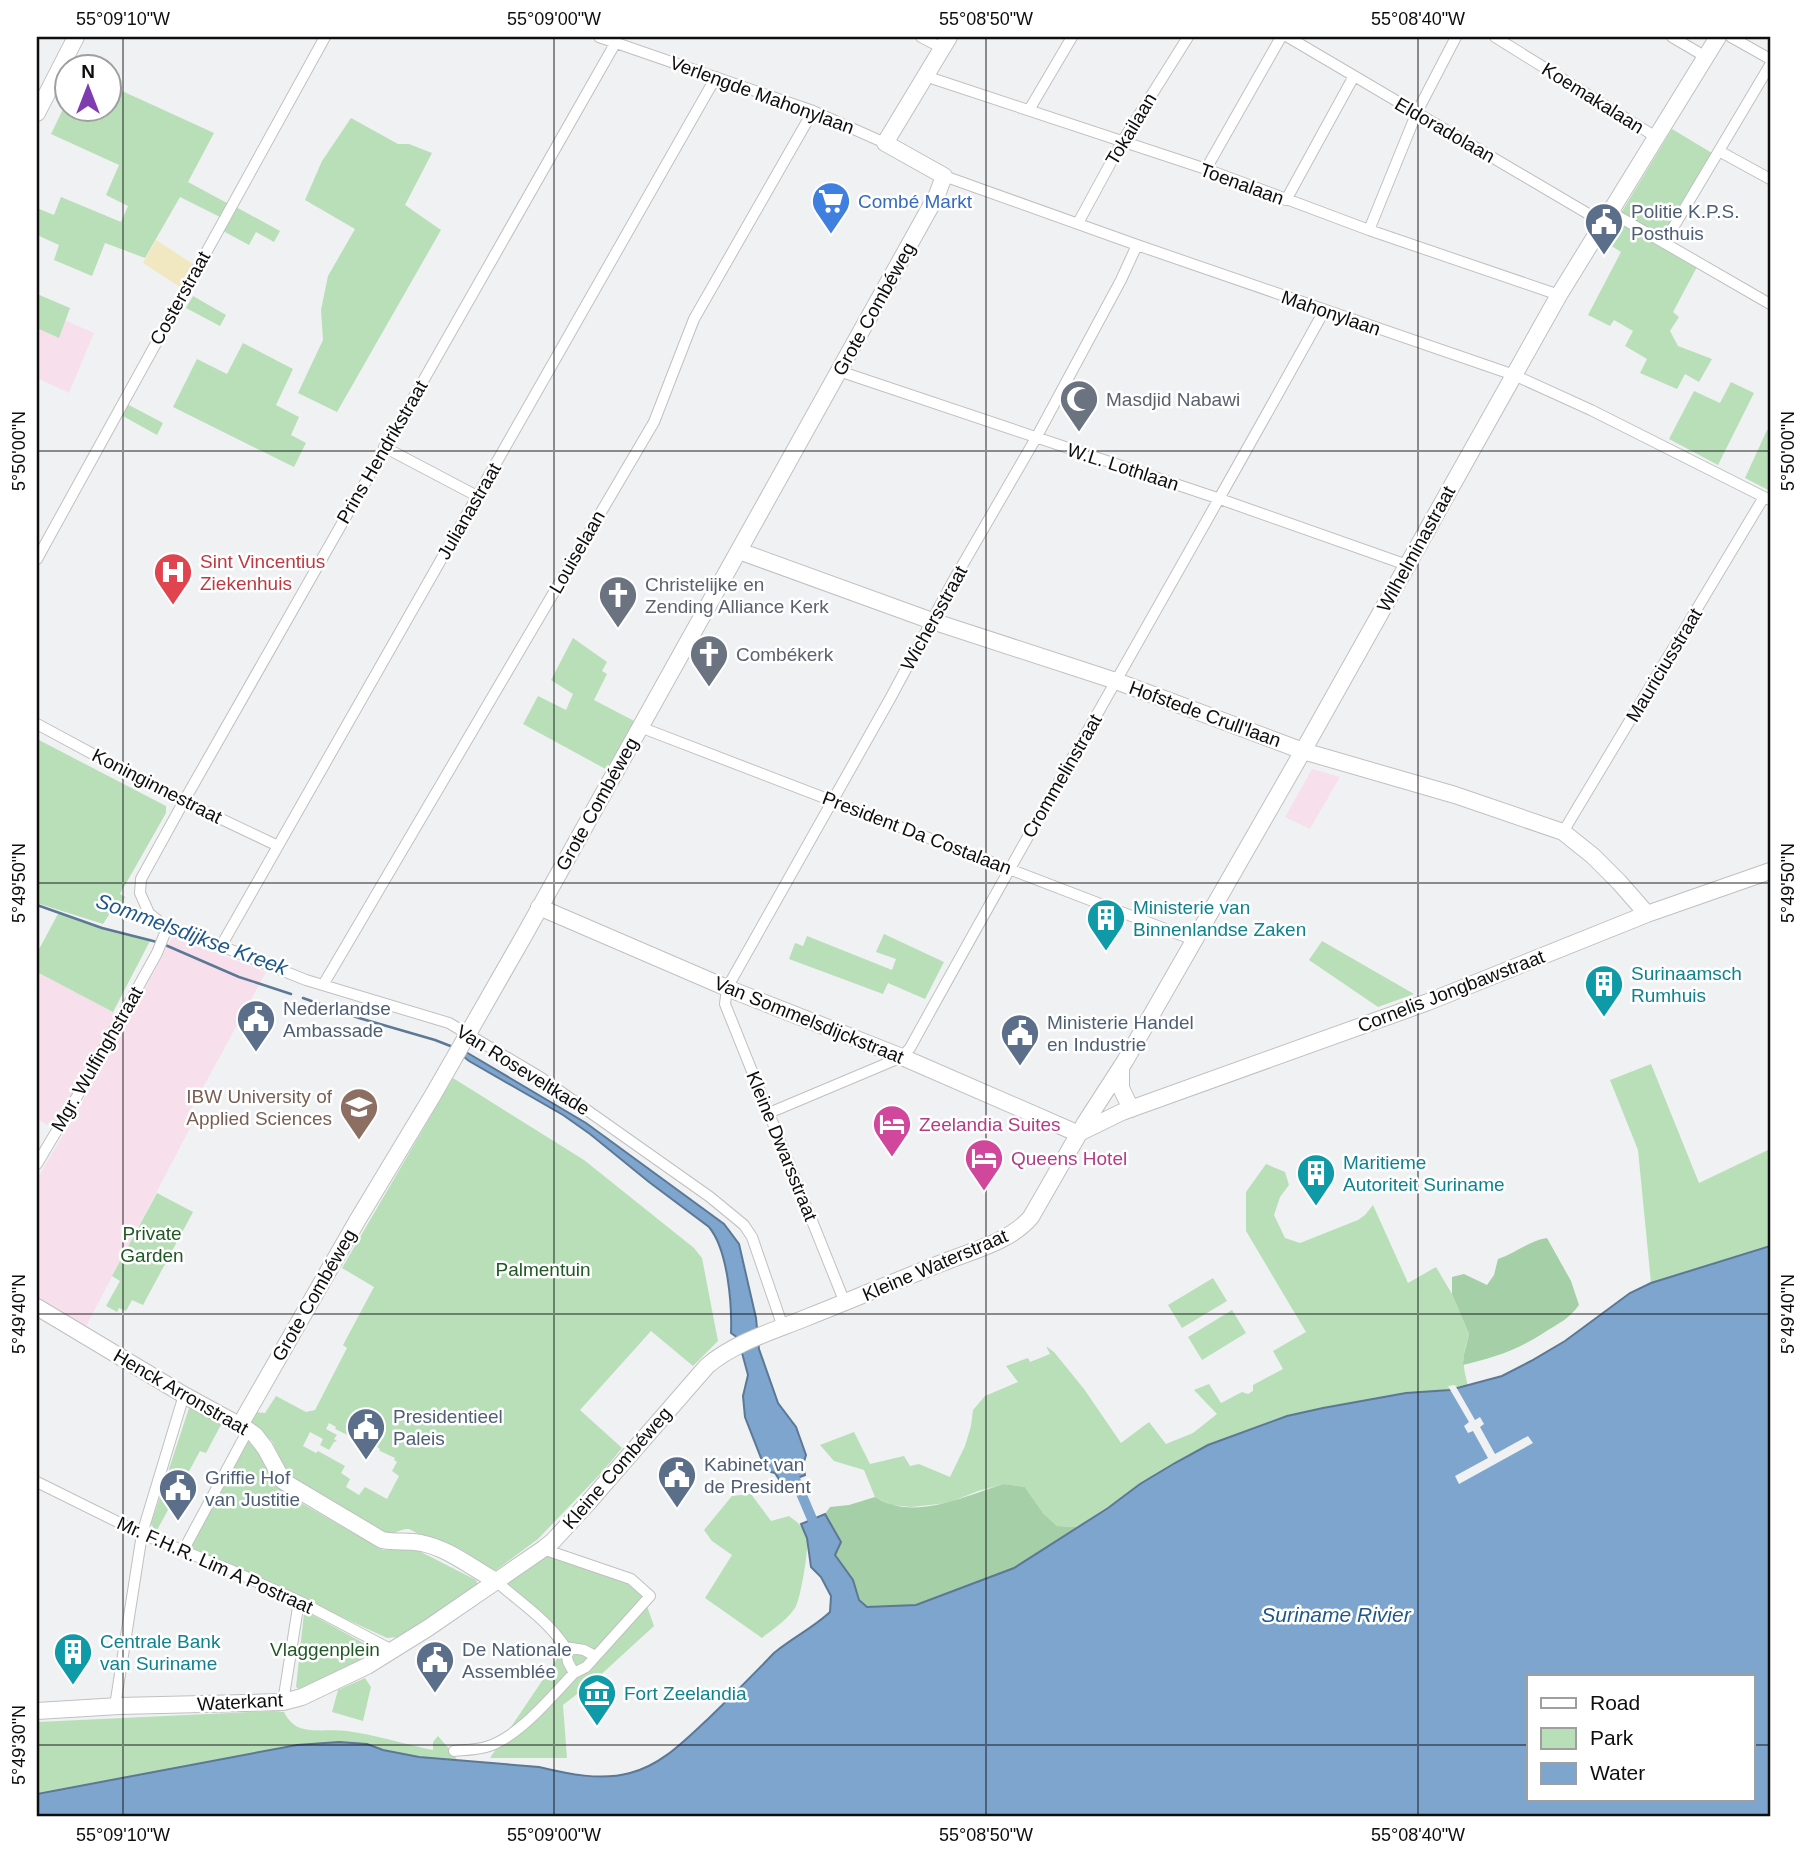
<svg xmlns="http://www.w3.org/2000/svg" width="1807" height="1854" font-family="Helvetica,sans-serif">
  <rect width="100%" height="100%" fill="#f0f1f3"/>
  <path fill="#f7e0ec" d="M37,308L94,333L69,393L37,378Z
    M1312,769L1340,777L1310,829L1285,817Z
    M173,936L266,972L188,1115L195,1119L84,1330L37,1301V1179L101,1070Z
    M37,972L117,1014L53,1128L37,1119Z"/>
  <path fill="#b8dfb8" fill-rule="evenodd" d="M109,85L214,133L188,182L227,203L220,217L180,197L145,258L105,243L92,276L54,260L59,245L37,235V208L54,215L61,197L121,222L128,206L106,195L119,165L51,134L66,103V108H108Z
    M351,118L398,144H409L432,153L405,205L441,230L337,412L298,393L323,340L321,310L328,276L355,229L305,200L322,161Z
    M1672,129L1712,153L1661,237L1621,213Z
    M236,207L280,231L274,242L256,232L249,245L223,231Z
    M1614,222H1619L1697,267L1673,312L1679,317L1670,331L1678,346L1712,359L1699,382L1685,374L1677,389L1640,373L1647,359L1625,346L1633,331L1614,320L1610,326L1588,315L1621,252L1602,240L1610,225Z
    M37,294L70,308L59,338L37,328Z
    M193,296L226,315L220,326L186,308Z
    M243,343L293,369L276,405L299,417L291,435L306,443L294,467L173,407L197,359L227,374Z
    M1731,382L1754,393L1718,465L1669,439L1694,391L1720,403Z
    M127,404L163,423L157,435L121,415Z
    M1767,430L1770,431V491L1745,478Z
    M573,638L607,662L602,671L607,674L594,700L638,723L611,772L523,724L538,696L566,710L573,694L551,680Z
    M37,739L166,806V813L120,894L125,897L119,909L114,907L103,924L37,903Z
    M59,912L102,928L151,939L113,1012L37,972V953Z
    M884,934L944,962L925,999L888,983L883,994L789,959L795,943L803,946L807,936L892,970L896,959L876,952Z
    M1322,941L1414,994L1378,1007L1309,960Z
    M1651,1064L1699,1183L1770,1149V1246L1651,1283L1638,1150L1610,1080Z
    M453,1078L584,1160L694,1248L702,1258L718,1341L693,1366L651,1331L580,1410L622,1448L603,1471L538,1539L492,1573L409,1529C400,1528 394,1535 386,1535L288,1476L272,1441L251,1427L249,1419L254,1412L265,1413L276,1396L306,1412L315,1410L347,1348L343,1345L374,1287L342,1268ZM329,1423L336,1427L335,1429L352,1437L351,1439L354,1441L357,1437C364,1441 372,1444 379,1448L380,1451L395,1458L394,1460L397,1462L392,1471L399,1476L387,1499L365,1487L359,1495L346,1487L350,1479L341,1473L345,1466L318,1451L316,1453L303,1446L310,1432L323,1439L320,1445L329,1450L334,1442L337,1441L334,1439L337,1435L326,1429Z
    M1266,1164L1285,1172L1289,1185L1280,1197L1274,1215L1285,1238L1300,1243L1358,1220L1365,1215L1373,1205L1408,1283L1436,1267L1452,1294L1469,1334C1462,1358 1462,1362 1468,1386L1450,1390L1406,1393L1323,1408L1287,1416L1253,1428L1208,1445L1175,1463L1077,1527L1057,1526L1043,1513L1025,1487L1004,1484L978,1491L948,1503L911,1507L891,1505L875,1497L864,1470L834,1461L820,1445L854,1432L870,1464L904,1456L910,1466L919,1464L950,1477L965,1446L971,1426L973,1410L985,1396L1018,1382L1006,1366L1028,1358L1030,1362L1050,1354L1046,1346L1054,1352L1084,1389L1121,1443L1149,1422L1166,1444L1193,1433L1217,1414L1194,1390L1209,1384L1221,1403L1242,1392L1248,1394L1253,1391V1385L1283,1369L1273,1351L1306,1332L1246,1231V1192Z
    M157,1193L193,1212L143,1305L132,1300L126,1311L119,1308L117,1312L106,1306L120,1281L112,1276Z
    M1213,1278L1227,1301L1182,1328L1168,1305Z
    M1232,1310L1246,1333L1202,1360L1188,1337Z
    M197,1406L223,1421L206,1453L200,1451L156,1532L151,1524L189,1408Z
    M247,1436L262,1451L282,1492L383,1550L406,1548L419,1551L476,1580L478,1585L476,1589L399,1637L387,1638L188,1546Z
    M751,1494L771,1521L789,1516C797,1522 804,1527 807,1537C809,1548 801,1598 795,1608C787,1620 773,1629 762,1638L705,1598L732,1555L712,1541L704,1530L732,1496Z
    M543,1549L634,1582L641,1589L654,1626L595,1680L563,1705L567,1758H490L565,1647L496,1581Z
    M307,1612L369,1646L371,1652L367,1657L299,1689L296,1687L304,1613Z
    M365,1678L371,1687L363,1721L332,1712L338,1690Z
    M274,1711L284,1712C288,1720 294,1727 304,1729C318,1732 333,1729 347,1731C376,1735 404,1744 433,1750V1742L438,1736L451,1751L458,1761L419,1757L383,1750L374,1746L358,1743L305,1745L37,1794V1722Z"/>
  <path fill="#a5cfa6" d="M1547,1238L1571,1281L1579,1305C1570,1318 1558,1324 1545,1332C1516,1351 1495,1357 1463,1365L1464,1354L1469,1334L1452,1294V1277L1464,1274L1487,1285L1494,1275L1498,1259C1515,1253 1529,1241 1547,1238Z
    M1004,1484L1025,1487L1043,1513L1057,1526L1077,1527L1014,1568L915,1605L868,1608L859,1600L852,1580L835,1555L834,1528L829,1523L825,1514L830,1507L849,1505L875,1497C879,1499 885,1503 890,1504C926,1516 970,1494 1004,1484Z"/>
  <path fill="#f1e8c2" d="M156,240L193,264L180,287L143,263Z"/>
  <path fill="#7ea5ce" stroke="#5c7895" stroke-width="2" fill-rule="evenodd" d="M466,1052L586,1123L724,1224L739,1244L756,1318L759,1349L778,1403L796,1427L806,1455L803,1465L805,1475L782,1484L775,1473L766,1471L745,1417L743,1396L748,1375L738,1338L731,1333C732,1304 728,1250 709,1227L649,1182L590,1134L563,1115L469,1061L464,1057Z
    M1770,1246V1817H37V1794L297,1745L339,1742L367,1744L383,1750L419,1757L539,1767C568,1774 601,1781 630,1773C662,1765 685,1740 709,1718C731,1697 753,1675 774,1653C792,1638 813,1628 830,1612L831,1596L821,1577L811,1567L807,1538L801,1524L825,1514L841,1542L835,1555L853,1580L859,1600L867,1607L916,1605L1014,1568L1108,1508L1140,1484L1175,1463L1208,1445L1287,1416L1323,1408L1406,1393L1450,1390L1502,1376L1531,1361L1565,1341L1630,1293L1651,1283ZM1529,1677H1753V1800H1529Z"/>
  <path fill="#f0f1f3" d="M1455,1385L1475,1420L1480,1417L1484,1424L1480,1427L1495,1454L1528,1436L1533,1443L1459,1484L1455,1476L1488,1458L1473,1431L1468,1433L1464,1426L1469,1422L1448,1386Z"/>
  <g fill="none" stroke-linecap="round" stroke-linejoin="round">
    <path stroke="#5c7895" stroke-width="2.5" d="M37,905L102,928L157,942
      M163,944L239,977L291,994
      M303,998L359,1018L435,1040L453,1047"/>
    <path stroke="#7ea5ce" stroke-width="10" d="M795,1479L812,1519"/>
    <g stroke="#c0c0c2" stroke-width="12">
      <path id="street" d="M599,37L813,111L885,143
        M921,37L942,48
        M1288,37L1602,222
        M1495,37L1656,137
        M1672,37L1706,57
        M1731,37L1770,59
        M616,42L184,801L141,879L140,893L149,913L167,928L221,946L306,980L449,1023L540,1077L710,1197L744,1225L752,1237L783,1327
        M925,76L1206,169L1369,230L1559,295
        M1029,110L1072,37
        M1719,151L1770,179
        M1206,169L1281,37
        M944,176L1137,245L1514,375L1591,410L1770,500
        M1286,200L1354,76
        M1609,211L1770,304
        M1078,223L1122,142L1188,37
        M1369,230L1417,112L1456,37
        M1664,243L1770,65
        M839,371L1220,499L1407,565
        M384,447L477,496
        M37,559L325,37
        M37,724L154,787L278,846
        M640,727L1194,940
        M1563,832L1764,497
        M221,946L716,77
        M323,985L654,422L694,319L813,111
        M769,1113L902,1057L910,1048C1046,801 1188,557 1324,311
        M37,1164L82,1088L157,953L167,928
        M845,1303L725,1004L727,988L891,697L952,583L1036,438L1121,280L1137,245
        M37,1482L142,1534L233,1571L299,1601L392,1650
        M183,1551L248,1430
        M496,1581C519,1602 548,1620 565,1647L584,1650L595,1656
        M565,1647L568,1662L574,1673
        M283,1702L299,1601
        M115,1706L142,1534L184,1395
        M454,1751C464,1750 476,1750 486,1747C518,1738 551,1697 574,1673L586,1667L650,1596L631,1579L543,1549"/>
    </g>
    <g stroke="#c0c0c2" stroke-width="18">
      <path id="secondary" d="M37,113L76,37
        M739,551L932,621L1116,681L1303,751L1455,795L1563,832L1593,856L1619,882L1647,914
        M539,907L727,988L902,1057L1079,1134
        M1121,1068V1088L1131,1109
        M1081,1132L1122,1112L1428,1002L1647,914L1770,871
        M37,1307L184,1395L248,1430L255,1435L265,1448L283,1481L382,1540C395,1543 408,1540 421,1543C448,1548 472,1568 496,1581
        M240,1425L357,1221L433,1095L525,934L937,195L944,176L885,143L949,37
        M37,1711L119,1706L283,1702L302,1697L367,1666L428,1628L543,1549L553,1541L587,1504L707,1366C735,1342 774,1331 808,1317C854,1299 900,1279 947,1261C975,1250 1011,1241 1031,1217L1085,1123L1125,1061L1303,751L1559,295L1718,37"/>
    </g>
    <use href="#street" stroke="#fff" stroke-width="10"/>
    <use href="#secondary" stroke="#fff" stroke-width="16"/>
  </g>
  <path fill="none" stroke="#0e0e0f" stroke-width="2" stroke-opacity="0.45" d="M123,37V1817M554,37V1817M986,37V1817M1418,37V1817M37,451H1770M37,883H1770M37,1314H1770M37,1745H1529M1753,1745H1770"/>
  <defs>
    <g id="supermarket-pin" transform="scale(2.0125)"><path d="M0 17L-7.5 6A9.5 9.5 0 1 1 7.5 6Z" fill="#3f7fe0" stroke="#fff"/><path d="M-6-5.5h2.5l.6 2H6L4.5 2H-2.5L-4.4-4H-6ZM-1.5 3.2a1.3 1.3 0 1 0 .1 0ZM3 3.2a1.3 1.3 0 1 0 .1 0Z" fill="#fff"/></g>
    <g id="civic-pin" transform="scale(2.0125)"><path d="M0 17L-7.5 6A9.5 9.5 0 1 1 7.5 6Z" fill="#5c6f8a" stroke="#fff"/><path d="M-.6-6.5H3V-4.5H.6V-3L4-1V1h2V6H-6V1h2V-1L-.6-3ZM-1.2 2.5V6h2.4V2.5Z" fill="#fff"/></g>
    <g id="mosque-pin" transform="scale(2.0125)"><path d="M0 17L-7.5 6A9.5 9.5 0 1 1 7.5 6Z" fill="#6b7280" stroke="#fff"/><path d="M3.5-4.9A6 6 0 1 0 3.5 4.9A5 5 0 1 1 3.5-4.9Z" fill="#fff"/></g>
    <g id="hospital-pin" transform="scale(2.0125)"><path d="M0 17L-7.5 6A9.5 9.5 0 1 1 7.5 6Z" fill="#e0444e" stroke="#fff"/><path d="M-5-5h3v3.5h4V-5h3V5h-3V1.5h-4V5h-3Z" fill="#fff"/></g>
    <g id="church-pin" transform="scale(2.0125)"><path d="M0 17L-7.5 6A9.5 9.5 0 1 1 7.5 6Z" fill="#6b7280" stroke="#fff"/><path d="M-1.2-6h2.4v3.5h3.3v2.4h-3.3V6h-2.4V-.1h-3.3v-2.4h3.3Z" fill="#fff"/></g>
    <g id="building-pin" transform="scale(2.0125)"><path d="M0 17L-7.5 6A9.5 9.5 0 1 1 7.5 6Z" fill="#0f9aa8" stroke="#fff"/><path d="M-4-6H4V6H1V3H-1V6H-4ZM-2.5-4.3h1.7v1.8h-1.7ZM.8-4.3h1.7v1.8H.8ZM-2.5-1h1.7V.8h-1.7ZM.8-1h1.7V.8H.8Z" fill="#fff"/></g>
    <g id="university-pin" transform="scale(2.0125)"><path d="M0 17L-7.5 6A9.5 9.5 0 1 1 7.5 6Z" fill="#8d6e63" stroke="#fff"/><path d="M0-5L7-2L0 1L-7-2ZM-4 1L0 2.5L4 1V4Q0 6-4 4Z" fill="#fff"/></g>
    <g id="hotel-pin" transform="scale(2.0125)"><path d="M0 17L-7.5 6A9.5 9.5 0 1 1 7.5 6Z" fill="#d1479c" stroke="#fff"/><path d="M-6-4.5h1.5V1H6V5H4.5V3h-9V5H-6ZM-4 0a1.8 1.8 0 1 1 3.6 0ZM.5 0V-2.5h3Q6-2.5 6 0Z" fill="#fff"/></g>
    <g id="museum-pin" transform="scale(2.0125)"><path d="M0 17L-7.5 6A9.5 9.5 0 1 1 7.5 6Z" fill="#0f9aa8" stroke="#fff"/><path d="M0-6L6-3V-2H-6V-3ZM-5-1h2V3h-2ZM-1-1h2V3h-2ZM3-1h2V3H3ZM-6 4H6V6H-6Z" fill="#fff"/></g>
  </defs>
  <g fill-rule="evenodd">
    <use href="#supermarket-pin" x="831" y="201"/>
    <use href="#civic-pin" x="1604" y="222"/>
    <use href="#mosque-pin" x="1079" y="399"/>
    <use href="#hospital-pin" x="173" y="572"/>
    <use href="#church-pin" x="618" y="595"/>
    <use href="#church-pin" x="709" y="654"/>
    <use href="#building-pin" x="1106" y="918"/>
    <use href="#building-pin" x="1604" y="984"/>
    <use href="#civic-pin" x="256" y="1019"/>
    <use href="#civic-pin" x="1020" y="1033"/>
    <use href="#university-pin" x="359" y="1107"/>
    <use href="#hotel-pin" x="892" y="1124"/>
    <use href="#hotel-pin" x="984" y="1158"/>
    <use href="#building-pin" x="1316" y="1173"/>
    <use href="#civic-pin" x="366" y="1427"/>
    <use href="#civic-pin" x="677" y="1475"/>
    <use href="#civic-pin" x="178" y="1488"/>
    <use href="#building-pin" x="73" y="1652"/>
    <use href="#civic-pin" x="435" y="1660"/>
    <use href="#museum-pin" x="597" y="1693"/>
  </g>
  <g text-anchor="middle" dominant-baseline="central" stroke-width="5" stroke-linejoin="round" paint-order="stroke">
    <g font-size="19" fill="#0e0e0f" stroke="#fff">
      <text transform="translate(762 95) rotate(20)">Verlengde Mahonylaan</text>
      <text transform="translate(1593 98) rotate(32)">Koemakalaan</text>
      <text transform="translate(1131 129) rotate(-59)">Tokailaan</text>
      <text transform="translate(1445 130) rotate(30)">Eldoradolaan</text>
      <text transform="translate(1242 184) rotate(20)">Toenalaan</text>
      <text transform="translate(180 298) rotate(-61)">Costerstraat</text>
      <text transform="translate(874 309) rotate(-61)">Grote Combéweg</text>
      <text transform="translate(1331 313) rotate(19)">Mahonylaan</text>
      <text transform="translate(382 452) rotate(-60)">Prins Hendrikstraat</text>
      <text transform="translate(1123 467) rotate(18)">W.L. Lothlaan</text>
      <text transform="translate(469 511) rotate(-60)">Julianastraat</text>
      <text transform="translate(1416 549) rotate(-61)">Wilhelminastraat</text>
      <text transform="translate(577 552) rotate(-60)">Louiselaan</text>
      <text transform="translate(934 618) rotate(-61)">Wichersstraat</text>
      <text transform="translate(1664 665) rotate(-59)">Mauriciusstraat</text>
      <text transform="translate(1205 714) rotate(20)">Hofstede Crull'laan</text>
      <text transform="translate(1062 776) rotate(-60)">Crommelinstraat</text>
      <text transform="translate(157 786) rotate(27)">Koninginnestraat</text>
      <text transform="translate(597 804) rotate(-61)">Grote Combéweg</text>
      <text transform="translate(917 833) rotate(21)">President Da Costalaan</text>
      <text transform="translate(1451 991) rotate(-21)">Cornelis Jongbawstraat</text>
      <text transform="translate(809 1020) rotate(22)">Van Sommelsdijckstraat</text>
      <text transform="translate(97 1059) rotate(-60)">Mgr. Wulfinghstraat</text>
      <text transform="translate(523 1070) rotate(32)">Van Roseveltkade</text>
      <text transform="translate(782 1146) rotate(68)">Kleine Dwarsstraat</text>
      <text transform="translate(935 1265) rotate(-23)">Kleine Waterstraat</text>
      <text transform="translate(314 1295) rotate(-60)">Grote Combéweg</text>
      <text transform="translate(181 1392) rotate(30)">Henck Arronstraat</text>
      <text transform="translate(617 1468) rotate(-49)">Kleine Combéweg</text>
      <text transform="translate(215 1565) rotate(24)">Mr. F.H.R. Lim A Postraat</text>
      <text transform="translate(240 1702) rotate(-3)">Waterkant</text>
    </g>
    <g font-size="19" fill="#366cbe" stroke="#fff" text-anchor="start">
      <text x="858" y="201">Combé Markt</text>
    </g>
    <g font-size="19" fill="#4e5e75" stroke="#fff" text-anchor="start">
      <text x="1631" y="211">Politie K.P.S.<tspan x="1631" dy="22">Posthuis</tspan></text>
      <text x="283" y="1008">Nederlandse<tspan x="283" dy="22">Ambassade</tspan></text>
      <text x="1047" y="1022">Ministerie Handel<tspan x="1047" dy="22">en Industrie</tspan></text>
      <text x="393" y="1416">Presidentieel<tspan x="393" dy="22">Paleis</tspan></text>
      <text x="704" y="1464">Kabinet van<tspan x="704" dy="22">de President</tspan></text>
      <text x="205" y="1477">Griffie Hof<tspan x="205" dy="22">van Justitie</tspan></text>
      <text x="462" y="1649">De Nationale<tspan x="462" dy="22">Assemblée</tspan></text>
    </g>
    <g font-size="19" fill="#5b616d" stroke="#fff" text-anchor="start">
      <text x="1106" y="399">Masdjid Nabawi</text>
      <text x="645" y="584">Christelijke en<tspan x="645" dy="22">Zending Alliance Kerk</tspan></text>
      <text x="736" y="654">Combékerk</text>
    </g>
    <g font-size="19" fill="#be3a42" stroke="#fff" text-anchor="start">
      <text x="200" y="561">Sint Vincentius<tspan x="200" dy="22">Ziekenhuis</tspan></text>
    </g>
    <g font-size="19" fill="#0d838f" stroke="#fff" text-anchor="start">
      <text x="1133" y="907">Ministerie van<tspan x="1133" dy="22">Binnenlandse Zaken</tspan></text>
      <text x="1631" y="973">Surinaamsch<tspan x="1631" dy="22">Rumhuis</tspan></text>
      <text x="1343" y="1162">Maritieme<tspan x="1343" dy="22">Autoriteit Suriname</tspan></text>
      <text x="100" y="1641">Centrale Bank<tspan x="100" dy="22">van Suriname</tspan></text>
      <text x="624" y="1693">Fort Zeelandia</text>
    </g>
    <g font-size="19" fill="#785e54" stroke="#fff" text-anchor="end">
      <text x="332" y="1096">IBW University of<tspan x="332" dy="22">Applied Sciences</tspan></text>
    </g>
    <g font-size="19" fill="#b23c85" stroke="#fff" text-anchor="start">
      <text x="919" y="1124">Zeelandia Suites</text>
      <text x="1011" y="1158">Queens Hotel</text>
    </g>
    <g font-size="19" fill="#1e5924" stroke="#fff">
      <text x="152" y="1233">Private<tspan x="152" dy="22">Garden</tspan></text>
      <text x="543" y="1269">Palmentuin</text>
      <text x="325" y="1649">Vlaggenplein</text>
    </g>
    <g font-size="21" font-style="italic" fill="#1e578b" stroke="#fff">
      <text transform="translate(192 934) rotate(20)">Sommelsdijkse Kreek</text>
      <text x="1336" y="1614">Suriname Rivier</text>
    </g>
  </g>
  <rect width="1807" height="1854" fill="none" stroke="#ffffff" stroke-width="77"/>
  <rect x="1527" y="1675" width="228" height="126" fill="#ffffff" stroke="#9f9f9f" stroke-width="2"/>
  <rect x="1541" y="1698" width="35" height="10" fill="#ffffff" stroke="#9f9f9f" stroke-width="2"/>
  <text x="1590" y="1710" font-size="21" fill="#0e0e0f">Road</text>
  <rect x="1541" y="1728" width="35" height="21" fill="#b8dfb8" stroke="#9f9f9f" stroke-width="2"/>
  <text x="1590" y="1745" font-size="21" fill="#0e0e0f">Park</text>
  <rect x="1541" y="1763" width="35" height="21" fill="#7ea5ce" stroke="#9f9f9f" stroke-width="2"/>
  <text x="1590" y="1780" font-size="21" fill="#0e0e0f">Water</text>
  <g transform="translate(88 88)"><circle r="33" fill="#ffffff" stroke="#9f9f9f" stroke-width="2"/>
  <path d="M0-5L12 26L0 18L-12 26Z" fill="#7f3cb0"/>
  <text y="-10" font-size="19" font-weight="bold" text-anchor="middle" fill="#0e0e0f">N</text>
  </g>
  <rect x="38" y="38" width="1731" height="1777" fill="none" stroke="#0e0e0f" stroke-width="2.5"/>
  <g font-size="18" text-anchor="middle" fill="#0e0e0f">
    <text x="123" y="25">55°09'10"W</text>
    <text x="554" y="25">55°09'00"W</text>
    <text x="986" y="25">55°08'50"W</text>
    <text x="1418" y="25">55°08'40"W</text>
    <text transform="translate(19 451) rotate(-90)" y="6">5°50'00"N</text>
    <text transform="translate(1788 451) rotate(-90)" y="6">5°50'00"N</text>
    <text transform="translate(19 883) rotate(-90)" y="6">5°49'50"N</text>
    <text transform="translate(1788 883) rotate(-90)" y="6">5°49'50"N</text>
    <text transform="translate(19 1314) rotate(-90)" y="6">5°49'40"N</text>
    <text transform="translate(1788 1314) rotate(-90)" y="6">5°49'40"N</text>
    <text transform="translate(19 1745) rotate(-90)" y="6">5°49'30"N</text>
    <text x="123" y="1841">55°09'10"W</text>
    <text x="554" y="1841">55°09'00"W</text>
    <text x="986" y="1841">55°08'50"W</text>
    <text x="1418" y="1841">55°08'40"W</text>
  </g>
</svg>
